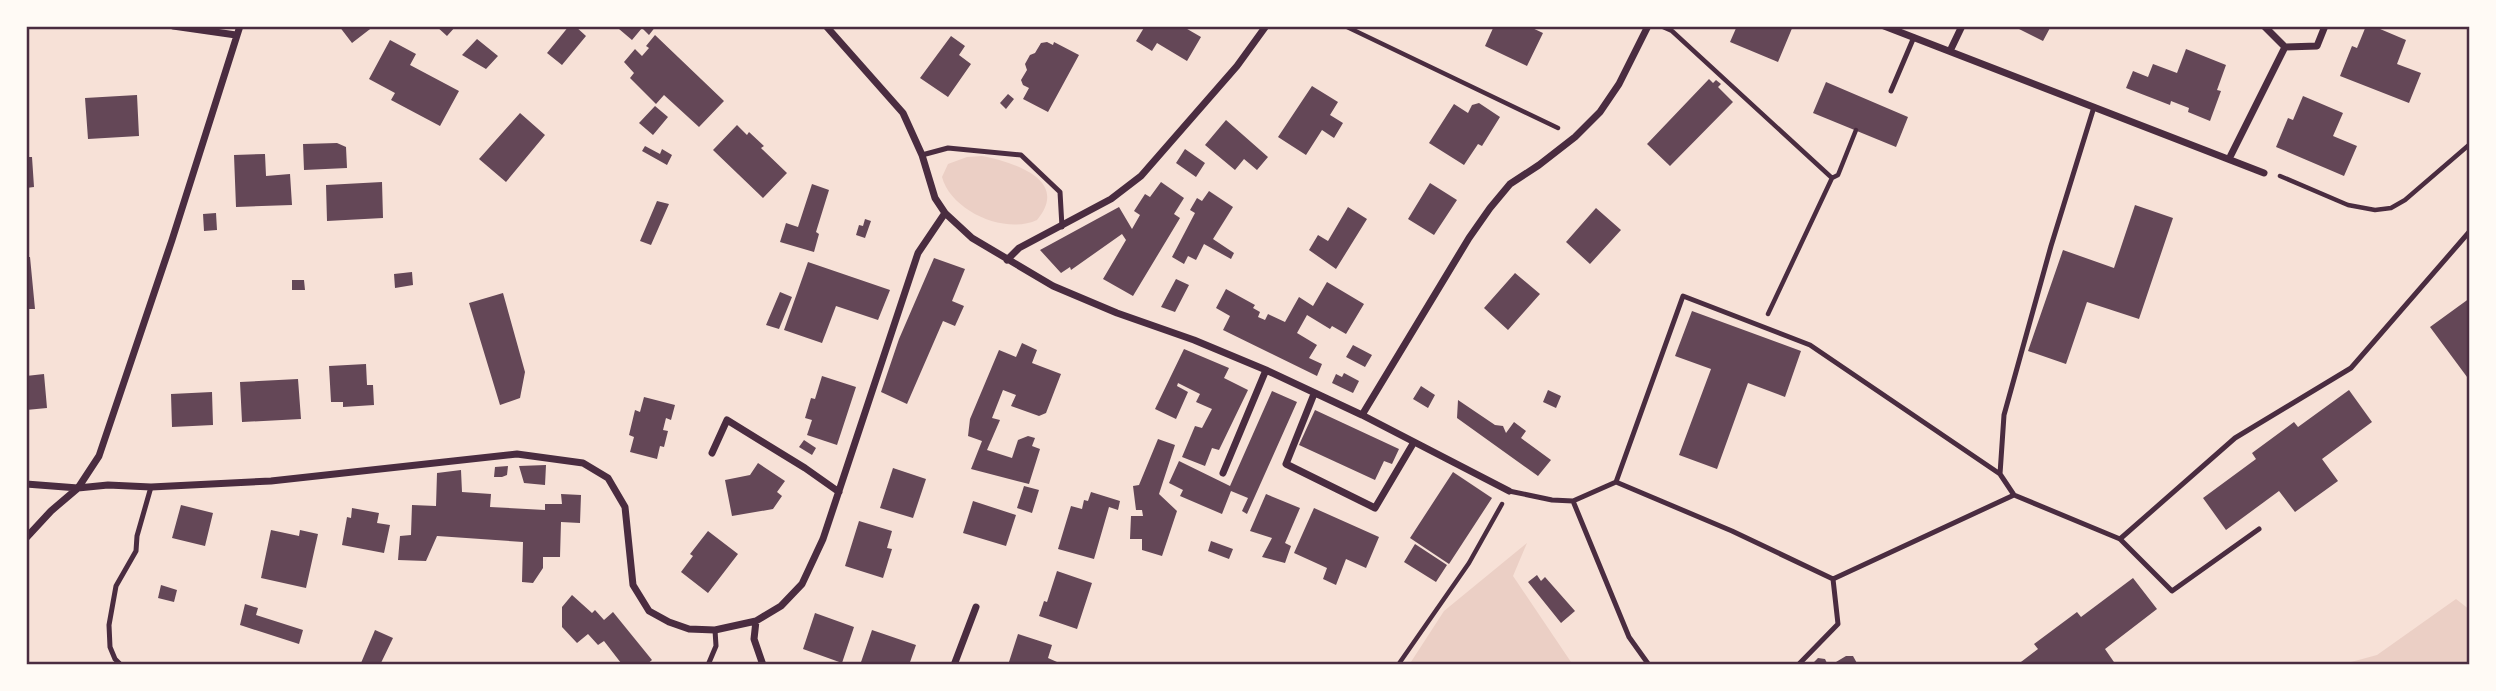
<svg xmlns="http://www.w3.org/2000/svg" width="2496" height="691" font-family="'Open Sans',sans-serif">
  <rect width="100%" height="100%" fill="#f7e1d7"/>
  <path fill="#ebcfc5" d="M982,156C1012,162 1071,179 1037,220C1005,235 951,211 942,177L948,164L967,157Z
    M1527,543L1513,576L1573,665H1409L1444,611Z
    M2456,599L2470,610V665H2340L2377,655Z"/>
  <path fill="#644757" d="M339,26H374L352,43Z
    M436,26H456L447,36Z
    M569,26H575L586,36L562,65L547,53Z
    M621,26H656L649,35L642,28L632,40L619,29Z
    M1145,26H1182L1201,37L1187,61L1157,43L1152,51L1136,41Z
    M1494,26H1528L1543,33L1527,66L1485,46Z
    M1737,26H1793L1778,62L1730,42Z
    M2013,26H2051L2043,41Z
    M2366,26H2373L2406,40L2397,64L2421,73L2409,103L2340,76L2352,46L2357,48Z
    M655,35L724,101L699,127L664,95L656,104L630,78L634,73L624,62L635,49L642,56L649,48L646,46Z
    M951,36L965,46L959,55L971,64L948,97L920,78Z
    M477,39L498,56L486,69L462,55Z
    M390,40L416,54L410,65L459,91L440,126L391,100L395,93L369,79Z
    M1047,42L1053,45L1054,42L1079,55L1048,112L1023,99L1029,88L1023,85L1021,80L1027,70L1025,64L1030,55L1035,53L1041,43Z
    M2186,49L2226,65L2217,90L2221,91L2210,121L2188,112L2189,108L2171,101L2170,105L2126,88L2133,71L2148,77L2153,64L2177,73Z
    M1709,79L1713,83L1716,80L1721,84L1718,87L1733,102L1670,166L1647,144Z
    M1826,82L1908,117L1896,147L1813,113Z
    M1312,86L1338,102L1330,115L1343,123L1334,138L1322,130L1306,155L1278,137Z
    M1008,94L1014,99L1006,109L1000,103Z
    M137,95L139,136L88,139L85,98Z
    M2303,96L2343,113L2333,136L2357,146L2344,176L2276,147L2288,118L2293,120Z
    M1479,103L1500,117L1482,146L1478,144L1464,165L1429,143L1454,104L1468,113L1472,105Z
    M655,106L668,117L653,135L639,123Z
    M520,113L545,135L506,182L479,159Z
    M1226,120L1268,157L1257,170L1244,159L1235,170L1205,145Z
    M737,125L747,135L749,132L764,146L761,148L787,173L763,198L713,150Z
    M337,143L346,147L347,168L304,170L303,144Z
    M645,146L660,154L662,149L672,155L667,165L642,151Z
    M1185,149L1205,163L1196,177L1176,163Z
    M265,154L266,176L290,174L292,205L236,207L234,155Z
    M26,157H32L34,187L26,188Z
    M382,182L383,218L327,221L326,185Z
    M1161,182L1184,198L1174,214L1180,218L1133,296L1103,279L1126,240L1122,234L1071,270L1070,267L1061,273L1040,250L1119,207L1132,229L1140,215L1134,211L1145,194L1150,197Z
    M1430,183L1457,200L1434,235L1408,219Z
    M812,184L829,190L816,232L819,234L814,252L780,242L786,223L798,227Z
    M1209,191L1233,207L1213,239L1234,253L1231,259L1204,244L1196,260L1188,256L1184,264L1172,257L1195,213L1190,210L1197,198L1202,201Z
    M657,201L669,204L651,245L640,241Z
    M2135,205L2173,218L2139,319L2087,302L2066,364L2028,351L2063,250L2114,268Z
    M1348,207L1367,219L1336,269L1309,250L1318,235L1328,241Z
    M1596,208L1621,230L1590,264L1566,242Z
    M216,213L217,230L204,231L203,214Z
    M865,219L871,221L865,238L856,235L859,225L863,226Z
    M26,257H30L35,309H26Z
    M934,258L965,269L952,301L964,306L955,326L943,321L907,404L881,392L899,339Z
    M808,262L890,290L878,320L836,306L822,343L784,330Z
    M412,272L413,285L395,288L394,274Z
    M1515,273L1540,294L1508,330L1484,308Z
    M1176,279L1189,285L1175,312L1161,307Z
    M292,280H304L305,290H292Z
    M1327,282L1364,304L1346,334L1332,326L1330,329L1307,315L1297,333L1317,345L1309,358L1322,364L1317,376L1223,330L1230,316L1216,308L1226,289L1255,305L1253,308L1260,312L1258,317L1265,320L1268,314L1285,322L1299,297L1313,306Z
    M780,292L792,297L779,329L766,325Z
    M503,293L525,372L520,398L500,405L469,303Z
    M2470,298V381L2430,327Z
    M1692,311L1801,351L1785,397L1748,383L1717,469L1679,455L1711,369L1675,356Z
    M1022,343L1037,350L1032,363L1061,374L1046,413L1039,416L1011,406L1016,395L1003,390L992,418L1000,420L987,450L1012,458L1018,440L1028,436L1035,438L1032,446L1040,449L1029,484L971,469L982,441L968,436L970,419L999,350L1016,357Z
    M1353,345L1372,355L1365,367L1346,357Z
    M1184,349L1229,368L1224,378L1248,390L1219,450L1212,448L1205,466L1182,457L1195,426L1202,428L1212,409L1196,402L1200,394L1178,383L1177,386L1188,392L1176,419L1155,409Z
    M366,364L367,385H373L374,405L343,407V402H331L329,366Z
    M1344,373L1359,381L1353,393L1332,383L1336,374L1342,377Z
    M44,374L47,408L26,410V376Z
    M822,376L856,387L837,445L807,435L812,420L805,418L811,398L815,399Z
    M298,379L301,419L242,422L240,382Z
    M1421,386L1435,395L1428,408L1413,399Z
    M1548,390L1561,396L1556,408L1543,402Z
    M2349,390L2372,422L2322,459L2338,481L2295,512L2279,491L2226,530L2203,498L2256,459L2252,453L2294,422L2298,427Z
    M1272,391L1297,402L1247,514L1242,511L1248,498L1231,491L1222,514L1180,496L1183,490L1169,483L1179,461L1230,486Z
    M212,392L213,425L172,427L171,394Z
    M644,397L675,405L671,420L666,418L663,430L668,431L664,447L660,446L657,459L630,452L634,437L629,435L635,410L640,412Z
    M1458,400L1495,425L1503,426L1506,433L1514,422L1526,431L1521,438L1551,460L1538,476L1457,418Z
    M1315,410L1399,449L1392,464L1384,461L1375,480L1299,445Z
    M1158,439L1175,445L1159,494L1177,511L1162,556L1142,550V539H1130L1131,516H1143L1142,510H1136L1133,486L1139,485Z
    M804,440L816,448L812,455L799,447Z
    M758,463L785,481L777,492L782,496L773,509L732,516L725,480L750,475Z
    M546,465L545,485L524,483L519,466Z
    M508,466L507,475L502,477H494L495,467Z
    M893,468L926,479L913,518L880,508Z
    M461,470L462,492L491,494L490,507L545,510V504H562L561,494L581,495L580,523L561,522L560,557H543V568L533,583L522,582L523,542L437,536L426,561L398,560L400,536L411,535L412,505L436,506L437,473Z
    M1453,472L1492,498L1449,564L1410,538Z
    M1024,486L1039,490L1032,513L1017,508Z
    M1091,492L1120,501L1118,510L1109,507L1094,559L1058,549L1071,506L1082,509L1084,500L1088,501Z
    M1266,494L1300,508L1285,543L1291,546L1285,563L1262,557L1272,538L1250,531Z
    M973,501L1016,515L1006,546L963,533Z
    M181,505L213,513L205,546L172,538Z
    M352,508L379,513L377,523L390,525L384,553L342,545L347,517L351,518Z
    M1314,508L1379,537L1366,568L1346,559L1336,585L1323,579L1327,568L1294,553Z
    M859,521L892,531L887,548L892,549L883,578L845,566Z
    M271,530L299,536L300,530L318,534L306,588L261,578Z
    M708,531L738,554L708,593L681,572L693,556L690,554Z
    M1211,541L1233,549L1229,559L1208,551Z
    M1415,544L1447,565L1436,582L1404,562Z
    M1057,571L1092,583L1077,629L1039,616L1044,601L1047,602Z
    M1537,575L1541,581L1545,577L1575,611L1561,623L1528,582Z
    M2133,578L2157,609L2105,649L2116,665H2017L2038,649L2034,644L2077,612L2081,617Z
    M161,585L177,590L174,602L158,598Z
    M572,595L592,613L595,610L604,620L613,612L652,660L646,665H619L621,663L604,641L598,645L588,634L577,643L562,627V607Z
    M245,604L258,608L256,615L303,630L299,644L240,625Z
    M815,613L854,627L842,663L803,649Z
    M375,630L393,638L380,665L361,663Z
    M872,630L916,645L909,665H860Z
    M1018,634L1052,645L1048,658L1057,662L1056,665H1008Z
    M1846,656H1853L1858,665H1831Z
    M1818,658L1825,659L1828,665H1811Z"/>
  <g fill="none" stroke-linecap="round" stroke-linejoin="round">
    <path stroke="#4a2c40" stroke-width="4.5" d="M1345,26L1558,128
      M1663,27L1672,31L1832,178L1768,314
      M2280,176L2348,205L2375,210L2391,208L2405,200L2470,144
      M1832,178L1838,175L1856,130
      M1398,665L1469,563L1502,504"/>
    <path stroke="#4a2c40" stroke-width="5" d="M1891,91L1914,37
      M922,155L948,148L1021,155L1060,192L1062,227
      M1616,482L1683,296L1810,345L2000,474
      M1509,491L1552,500L1573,501L1616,482L1732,531L1833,579L2014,495L2120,539L2172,591L2259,529
      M2014,495L2000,474L2004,415L2051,246L2094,107
      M1573,501L1629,637L1649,665
      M2120,539L2235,438L2351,368L2470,231
      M121,665L115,659L110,647L109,625L116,586L136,551L137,536L151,487
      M708,665L716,646L715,630
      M1798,665L1838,624L1833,579"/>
    <path stroke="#4a2c40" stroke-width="7" d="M173,26L236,35
      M826,26L903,113L922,155L935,198L945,213L972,238L1053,286L1117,313L1194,340L1266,370L1362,415L1509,491
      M1884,26L2264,173
      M2264,26L2285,47L2317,46L2325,26
      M1950,51L1962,26
      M2229,159L2285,47
      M1007,260L1019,248L1111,199L1141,176L1237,66L1266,26
      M1314,394L1286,464L1375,508L1414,442
      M1362,415L1469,238L1490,208L1510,184L1539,165L1575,137L1600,112L1619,84L1648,26
      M712,453L727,420L805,468L839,492
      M1223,473L1266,370
      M26,484L78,488L108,485L151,487L271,481L517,454L583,463L608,478L625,507L633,585L649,611L669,622L689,629L715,630L756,621L781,606L802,584L823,539L918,253L945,213
      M26,538L51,511L78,488L99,456L172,240L240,26
      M756,621L754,639L763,665
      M954,665L976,607"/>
  </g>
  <rect width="2496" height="691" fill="none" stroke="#fffaf5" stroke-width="56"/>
  <rect x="28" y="28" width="2440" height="635" fill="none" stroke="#4a2c40" stroke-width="2.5"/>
</svg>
